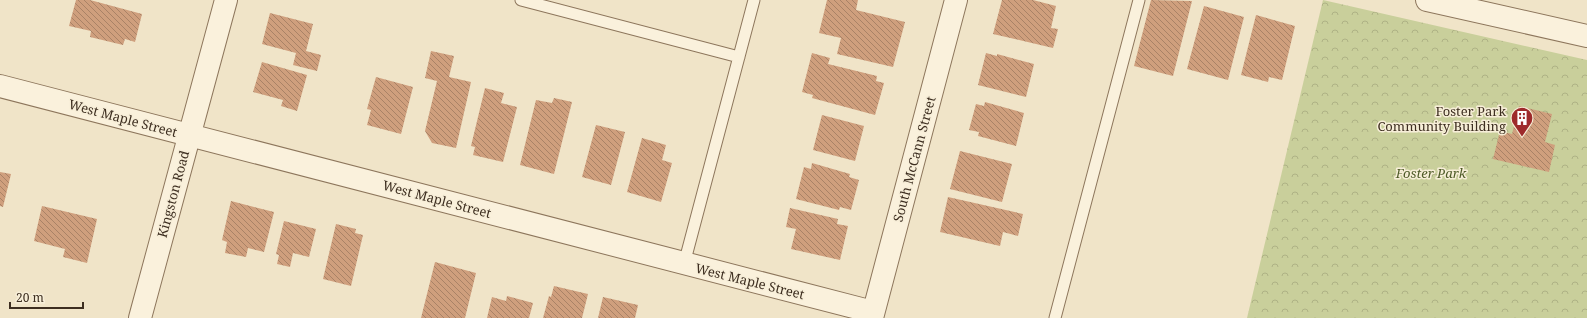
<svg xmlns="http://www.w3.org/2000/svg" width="1587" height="318" font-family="'Noto Serif',serif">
  <defs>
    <pattern id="forest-crowns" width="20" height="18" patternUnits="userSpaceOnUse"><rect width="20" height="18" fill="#c9cf9b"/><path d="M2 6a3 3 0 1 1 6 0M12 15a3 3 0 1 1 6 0" fill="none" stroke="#aeb285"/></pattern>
    <pattern id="building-back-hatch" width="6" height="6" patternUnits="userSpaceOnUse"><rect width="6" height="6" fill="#cf9f7d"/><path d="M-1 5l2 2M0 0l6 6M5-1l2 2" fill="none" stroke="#a98266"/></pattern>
  </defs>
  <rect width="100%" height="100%" fill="#f0e4c8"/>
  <path fill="url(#forest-crowns)" d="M1323,0L1587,60V318H1247Z"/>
  <path fill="url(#building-back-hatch)" d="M76,0H90L142,14L135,42L125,39L123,45L90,37L91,31L69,26Z
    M827,0H858L856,10L905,22L893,67L837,54L841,38L819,33Z
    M1002,0H1033L1056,6L1051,28L1058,29L1053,48L993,34Z
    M1151,0L1192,1L1173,76L1134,66Z
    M1204,6L1244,17L1228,80L1187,69Z
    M270,13L313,24L306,51L321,55L317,71L293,65L296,53L262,44Z
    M1256,15L1295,26L1282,80L1269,77L1268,82L1241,75Z
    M431,51L454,56L449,77L471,82L456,148L432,143L425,131L437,81L425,78Z
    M812,53L830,58L828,64L877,76L876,81L884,83L875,115L812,98L813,95L802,92Z
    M986,53L997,56V54L1034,64L1026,97L978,85Z
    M262,62L307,75L297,111L281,106L283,100L253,92Z
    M376,77L413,87L401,134L367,125L371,110L367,109Z
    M485,88L504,93L501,103L517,107L503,162L473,155L475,147L471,146Z
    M554,98L572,102L554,174L520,165L536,100L552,103Z
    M985,102L1024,113L1016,146L978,136L979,132L969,130L976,104L984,106Z
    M1519,106L1552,114L1545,142L1555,145L1549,172L1493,159L1500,131L1512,134Z
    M822,115L864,126L855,161L813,150Z
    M596,125L625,132L611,185L582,177Z
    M642,138L666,145L662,160L672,163L661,202L627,192Z
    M960,151L1012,164L1002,202L950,189Z
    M812,163L850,174L849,177L859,180L851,210L840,207L839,210L796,199L804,167L811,169Z
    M0,172L11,174L3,207L0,206Z
    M948,197L1023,214L1018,236L1003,232L1000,246L940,232Z
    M231,201L274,212L264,252L248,248L246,257L225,253L227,242L222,240Z
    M42,206L97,219L87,263L63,257L65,249L34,241Z
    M790,208L838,219L837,224L848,226L840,260L791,249L796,229L786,227Z
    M284,221L316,229L309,257L293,253L290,267L277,264L279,255L276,254Z
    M336,224L356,229L355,233L363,235L351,286L323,279Z
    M435,262L476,273L465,318H421Z
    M554,286L588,294L582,318H543L549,296L551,297Z
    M507,296L533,303L529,318H487L492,297L506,301Z
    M603,297L638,305L635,318H598Z"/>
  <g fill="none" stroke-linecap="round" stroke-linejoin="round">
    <g stroke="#8d765c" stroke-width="13">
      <path id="service" d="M521,0L739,57
        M684,264L754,0
        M1055,318L1139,0"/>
    </g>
    <g stroke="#8d765c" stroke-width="24">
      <path id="minor" d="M1427,0L1587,36
        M0,86L873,312
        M140,318L226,0
        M872,318L956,0"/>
    </g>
    <use href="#service" stroke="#faf1dc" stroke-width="11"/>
    <use href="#minor" stroke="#faf1dc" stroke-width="22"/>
  </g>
  <defs>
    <g id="building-pin" transform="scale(1.15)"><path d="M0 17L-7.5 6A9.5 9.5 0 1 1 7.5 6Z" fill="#9e2a2b" stroke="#f7eed8"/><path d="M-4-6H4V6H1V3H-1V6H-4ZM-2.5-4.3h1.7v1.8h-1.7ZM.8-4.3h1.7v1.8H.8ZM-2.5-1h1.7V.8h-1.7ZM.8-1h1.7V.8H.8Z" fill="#fff"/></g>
  </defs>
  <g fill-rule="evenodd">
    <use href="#building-pin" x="1522" y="118"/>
  </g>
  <g text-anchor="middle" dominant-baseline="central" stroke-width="3" stroke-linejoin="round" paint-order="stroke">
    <g font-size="13" fill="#3d2e20" stroke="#f7eed8" text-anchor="end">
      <text x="1506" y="111">Foster Park<tspan x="1506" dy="15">Community Building</tspan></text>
    </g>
    <g font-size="13" fill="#3d2e20" stroke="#f7eed8">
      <text transform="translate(123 118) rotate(15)">West Maple Street</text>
      <text transform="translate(914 159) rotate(-75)">South McCann Street</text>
      <text transform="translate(173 194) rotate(-75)">Kingston Road</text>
      <text transform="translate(437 199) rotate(15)">West Maple Street</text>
      <text transform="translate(750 281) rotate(14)">West Maple Street</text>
    </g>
    <g font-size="13" font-style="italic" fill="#4d5a26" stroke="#f7eed8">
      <text x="1431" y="173">Foster Park</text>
    </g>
  </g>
  <path d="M10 302v6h73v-6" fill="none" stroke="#3d2e20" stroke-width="2"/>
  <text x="16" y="302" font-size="12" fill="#3d2e20" stroke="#f7eed8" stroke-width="3" paint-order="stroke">20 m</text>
</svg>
